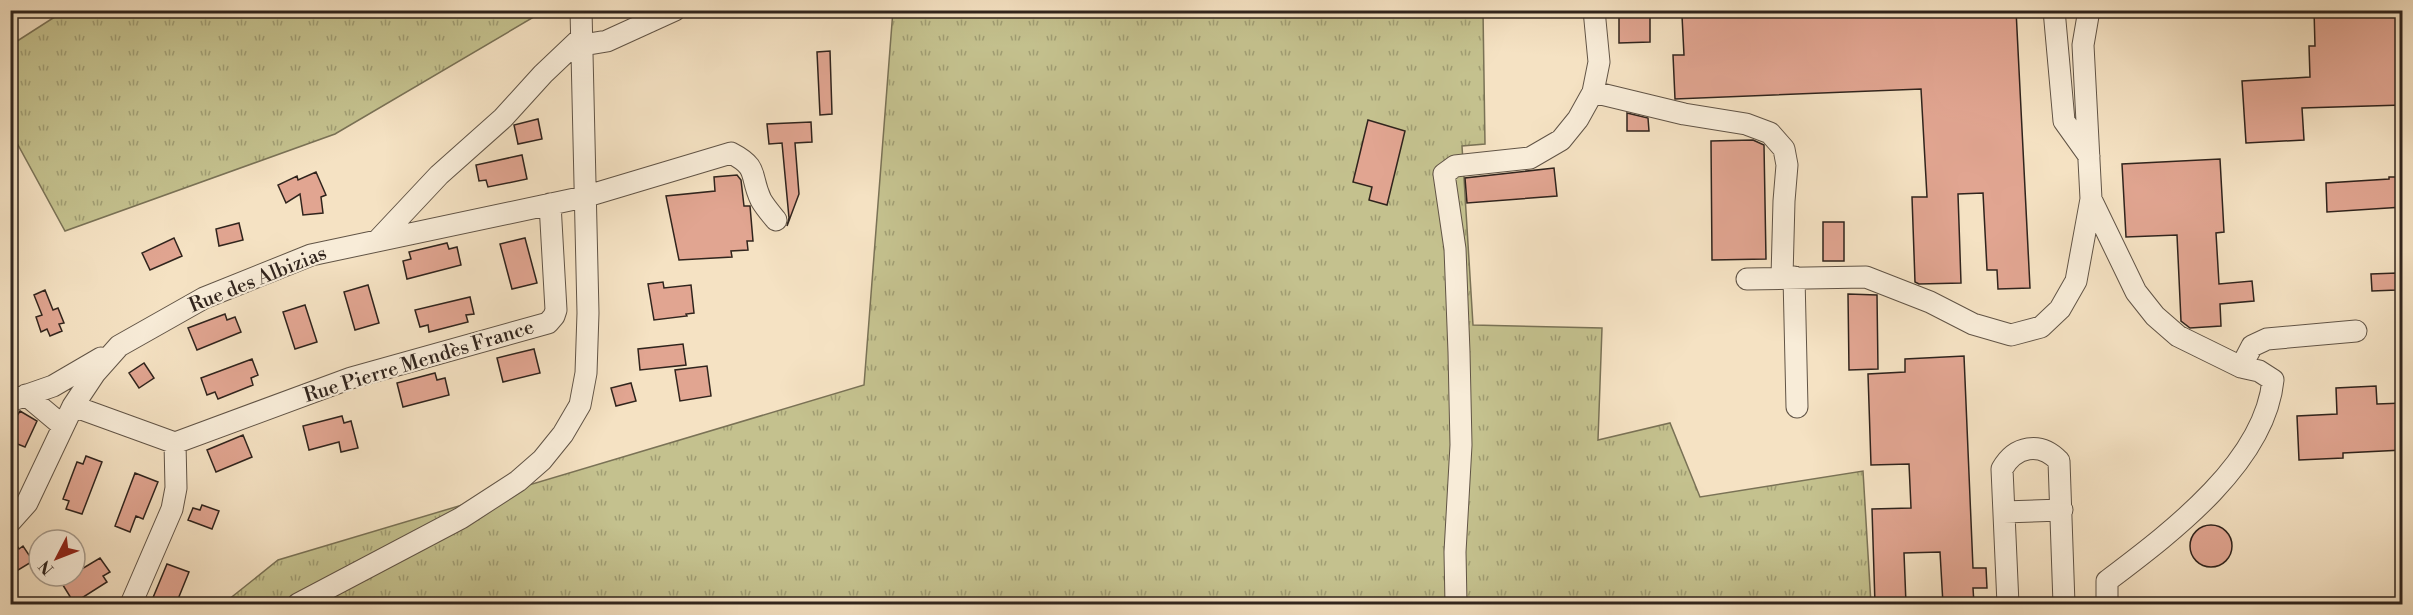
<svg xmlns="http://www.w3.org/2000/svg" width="2413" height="615" font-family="'Libre Bodoni',serif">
  <defs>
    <pattern id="grass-tufts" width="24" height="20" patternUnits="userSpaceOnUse" patternTransform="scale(1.5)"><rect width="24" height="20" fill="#c4c18e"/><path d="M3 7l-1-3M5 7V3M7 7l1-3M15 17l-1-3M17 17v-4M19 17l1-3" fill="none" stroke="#a09d73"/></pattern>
  </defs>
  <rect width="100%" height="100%" fill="#f5e2c3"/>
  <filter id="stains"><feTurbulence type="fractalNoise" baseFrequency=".00333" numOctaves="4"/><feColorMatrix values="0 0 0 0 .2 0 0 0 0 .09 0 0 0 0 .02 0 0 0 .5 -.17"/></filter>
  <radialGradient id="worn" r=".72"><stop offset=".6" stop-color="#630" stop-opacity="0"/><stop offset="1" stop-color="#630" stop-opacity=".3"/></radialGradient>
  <path fill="url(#grass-tufts)" stroke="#7a7256" stroke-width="1.5" d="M893,10L1483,11L1485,144L1462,146L1473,325L1602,328L1598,440L1670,423L1700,497L1863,471L1871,604H223L278,560L864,385Z
    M64,11V10L544,11L335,134L65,231L11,132V45Z"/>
  <path fill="#e1a591" stroke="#30241d" stroke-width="1.5" d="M1619,10H1650V42L1619,43Z
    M1762,10H2016L2030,288L1998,289L1997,270H1987L1983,193L1958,194L1961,283L1919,284L1915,282L1912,197H1927L1921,89L1675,99L1673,55H1684L1682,16Z
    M2314,10H2403V105L2302,108L2304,140L2246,143L2242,81L2310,77L2309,46H2315Z
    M830,51L832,114L820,115L817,52Z
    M1627,113L1648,118L1649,131H1627Z
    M538,119L542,139L518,144L514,125Z
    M1368,120L1405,131L1387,205L1369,200L1372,187L1353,182Z
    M811,122L812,142L795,143L799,194L787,226L789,218L782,143L769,144L767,124Z
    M1753,140L1764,145L1766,259L1712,260L1711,141Z
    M522,155L527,179L488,187L486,180L479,181L476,165Z
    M2220,159L2224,232L2216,233L2219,284L2252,281L2254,301L2220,304L2221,326L2190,328L2181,321L2177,235L2126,237L2122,164Z
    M1554,168L1557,196L1467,203L1465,178Z
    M316,172L326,195L321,197L323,213L303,215L300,194L286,203L278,185L297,176L298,180Z
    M737,175L741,180L744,206H750L753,241H747L748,250L731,251L732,257L679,260L666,196L715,191L714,177Z
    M2389,177H2403V207L2327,212L2326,183L2389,179Z
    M1823,222H1844V261H1823Z
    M239,223L243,240L219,246L216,229Z
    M174,238L182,256L150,270L142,253Z
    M525,238L537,283L512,289L500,244Z
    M447,243L449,249L457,247L461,265L407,279L403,261L411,259L409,252Z
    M2397,273V290L2372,291L2371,274Z
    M663,282L664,288L691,285L694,313L686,314L687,316L654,320L648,284Z
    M368,285L379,323L355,330L344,292Z
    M45,290L53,310L58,308L64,323L59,324L62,331L50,336L47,329L41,332L36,317L42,315L34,295Z
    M1848,294L1877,295L1878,369L1849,370Z
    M470,297L474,314L466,315L468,322L429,332L428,325L420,327L415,310Z
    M305,305L317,342L295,349L283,312Z
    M225,314L227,320L235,317L241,332L197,350L188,328Z
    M683,344L686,365L640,370L638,349Z
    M534,349L540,373L503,382L497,358Z
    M1964,356L1973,568H1986L1987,588H1973L1974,604H1943L1940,552L1904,553L1906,604H1875L1872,509L1911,508L1909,464L1871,465L1868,374L1905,372V359Z
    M252,359L258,375L251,378L253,385L218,399L215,392L207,395L201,378Z
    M144,363L154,378L139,388L129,373Z
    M707,366L711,396L680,401L675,370Z
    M435,373L437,380L445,378L449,395L403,407L397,383Z
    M631,383L636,401L616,406L611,388Z
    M2376,386L2377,404L2403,403V450L2343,453V458L2299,460L2297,416L2337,414L2336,388Z
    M20,411L37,421L25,447L10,441V427Z
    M342,416L344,423L351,421L358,448L341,452L339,442L309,450L303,426Z
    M243,435L252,457L216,472L207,450Z
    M86,456L102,462L82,514L66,509L69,501L63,499L77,462L83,464Z
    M135,473L158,482L143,519L136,516L130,532L115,526Z
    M202,505L219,511L212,529L188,520L193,508L200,510Z
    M2190 546a21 21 0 1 1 42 0a21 21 0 1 1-42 0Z
    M10,535L19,549L23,546L33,561L10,575Z
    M100,558L110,572L103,576L107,582L74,603L61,582L75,576V573Z
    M167,564L189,572L176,604H164L152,600Z"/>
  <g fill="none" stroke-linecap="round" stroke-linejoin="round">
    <g stroke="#615446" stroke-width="23">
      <path id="minor" d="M2054,10L2064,121L2089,156
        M2089,10L2083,45L2091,199L2136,292L2155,316L2178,336L2241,367L2259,371L2273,380C2265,463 2169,534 2107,581V604
        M583,45L607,41L675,10
        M1593,92L1684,114L1746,124L1770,133L1784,149L1787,165L1784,201L1782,277
        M378,240L439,175L503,118L543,74L582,37
        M1794,277L1797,407
        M1747,279L1866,277L1930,302L1973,324L2011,335L2041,327L2060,309L2076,281L2091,199
        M2241,367L2252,346L2267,339L2356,331
        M26,395L63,426
        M10,401L53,386L101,358
        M73,406L175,443L176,488L172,509L131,604
        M175,443L351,378L548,323L554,316L556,310L550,204
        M2004,512L2062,510
        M10,522L27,503L73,406L95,373L119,346L204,298L311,255L584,197L731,153C760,168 749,175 761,200C765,207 771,214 776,220
        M298,604L461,518L518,481L542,460L563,434L580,405L586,373L588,313L581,10
        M1456,604L1455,552L1461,445L1459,352L1455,249L1444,174L1455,166L1530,158L1561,140L1578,119L1593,92L1599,62L1594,10
        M2008,604L2002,469C2015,446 2040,441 2059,461L2064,604"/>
    </g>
    <use href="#minor" stroke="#f8ecd8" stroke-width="21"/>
  </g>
  <g text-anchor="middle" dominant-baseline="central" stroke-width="4.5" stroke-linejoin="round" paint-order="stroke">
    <g font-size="20" fill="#30241d" stroke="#f8ecd8">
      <text transform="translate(258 280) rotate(-22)">Rue des Albizias</text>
      <text transform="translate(419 362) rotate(-17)">Rue Pierre Mendès France</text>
    </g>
  </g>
  <rect width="2413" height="615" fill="none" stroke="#f5e2c3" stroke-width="36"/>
  <rect x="12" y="12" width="2389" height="591" fill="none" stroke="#30241d" stroke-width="3"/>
  <rect x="18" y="18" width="2377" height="579" fill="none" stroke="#30241d" stroke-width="1.5"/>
  <g transform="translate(57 558) rotate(228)"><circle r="28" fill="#f8ecd8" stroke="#a89c8d" stroke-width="1.5"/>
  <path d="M0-4.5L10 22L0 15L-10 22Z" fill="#8f2418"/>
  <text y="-9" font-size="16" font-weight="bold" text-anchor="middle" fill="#30241d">N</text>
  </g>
  <rect width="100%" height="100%" filter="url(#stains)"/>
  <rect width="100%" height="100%" fill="url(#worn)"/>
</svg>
